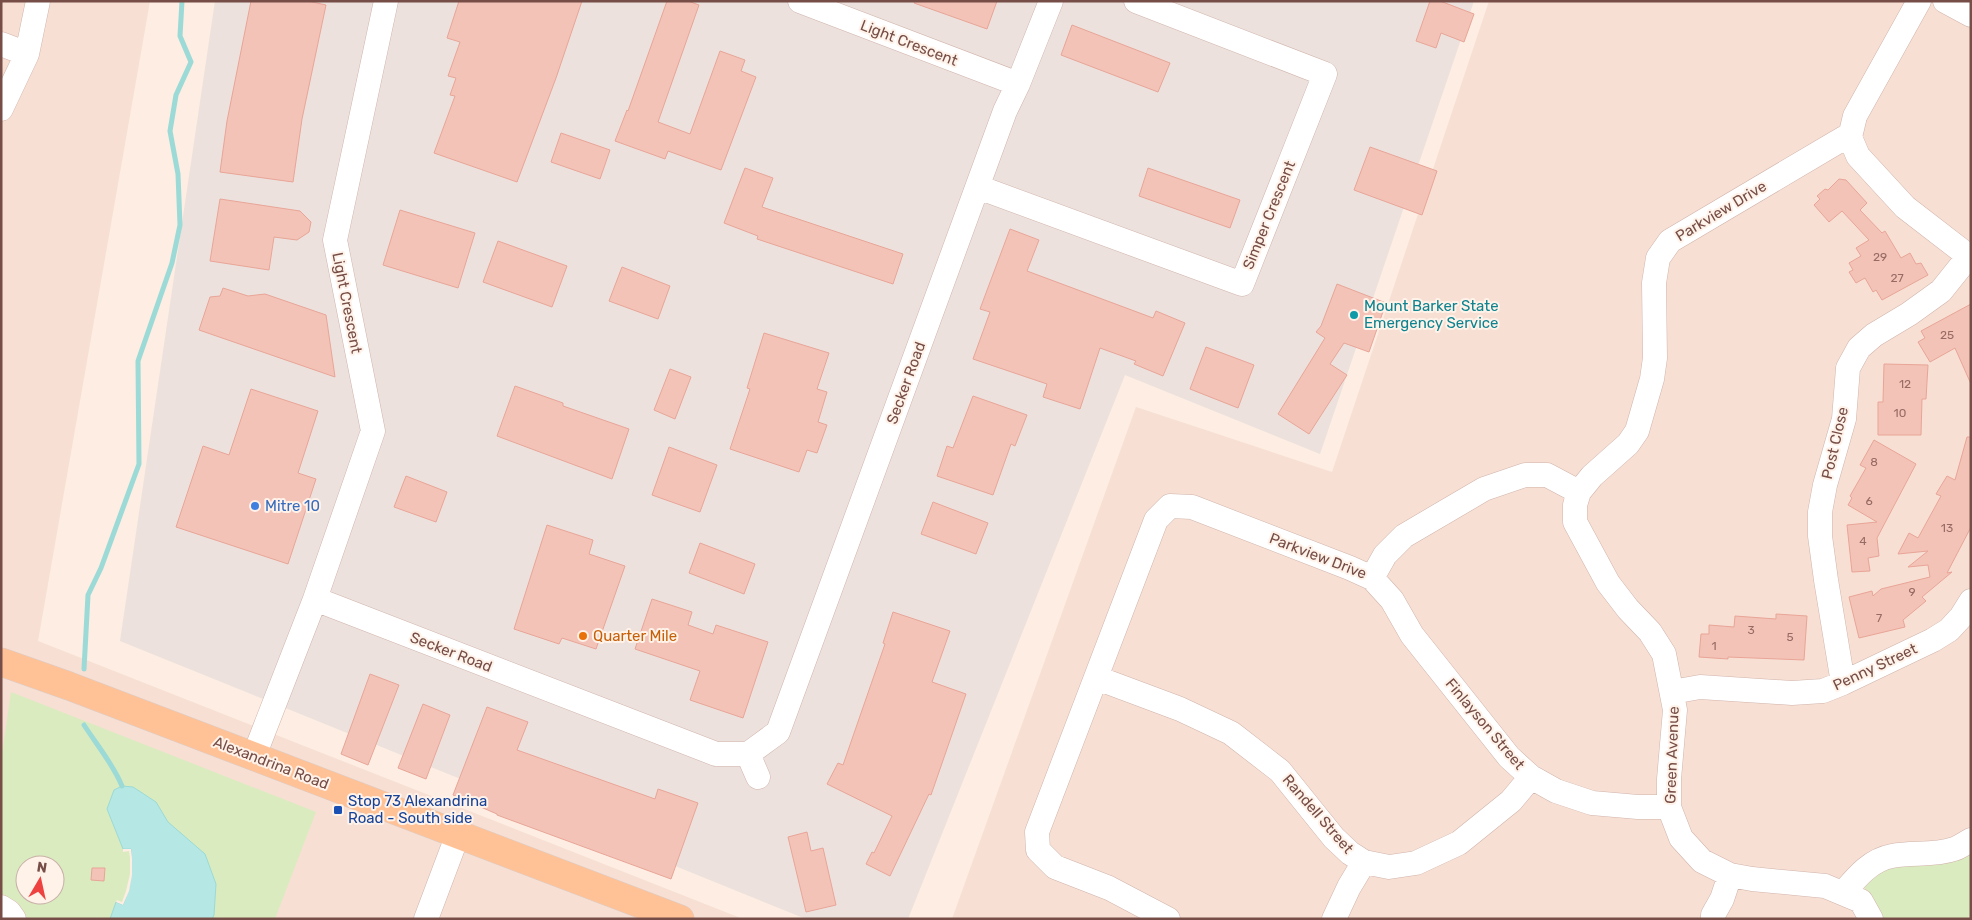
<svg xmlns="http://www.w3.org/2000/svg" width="1972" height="920" font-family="Rubik,sans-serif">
  <rect width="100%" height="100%" fill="#fdede2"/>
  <path fill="#f7dfd3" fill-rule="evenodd" d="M1,1H150L38,641L743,919H1ZM25,865H55V895H25Z
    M1489,1H1971V919H952L1136,407L1332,472Z"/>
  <path fill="#ece1dd" d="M215,1H1474L1320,454L1125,375L908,919H806L120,641Z"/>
  <path fill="#dbebc0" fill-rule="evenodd" d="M11,692L316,812L275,919H28L17,902L1,895V761ZM25,865H55V895H25Z
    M1971,852V915L1965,919H1879L1865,895V886L1869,879L1881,870Z"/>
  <path fill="#b5e8e4" stroke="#9bdad6" d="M122,786L133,787L156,802L168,822L205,854L216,884L214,915L212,919H110L116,902L123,905C131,886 132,870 131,849H123L107,809L114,790Z"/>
  <path fill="#fdede2" d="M123,849H131L132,858V875L129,891L123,905L116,902L117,900L122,902L126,891L130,874V858L129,851L123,852Z"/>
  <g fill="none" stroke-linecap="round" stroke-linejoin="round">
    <path stroke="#9bdad6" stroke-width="5" d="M84,669L88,595L101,568L139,464L138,361L172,263L180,225L178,174L170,131L176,95L191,62L180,36L182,1
      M84,725C97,745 113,764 122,786"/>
  </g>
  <path fill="#f4c3b8" stroke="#e8a597" d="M251,1H308L326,5L302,119L293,182L220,172L227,121Z
    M459,1H582L556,78L517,182L434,153L455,96L450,95L456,78L448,76L460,42L447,38Z
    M667,1H688L699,5L658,122L690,134L720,51L745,60L741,71L756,77L721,170L668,151L665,159L615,141L627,110L628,111Z
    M915,1H997L987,29L914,3Z
    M1430,1H1440L1474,14L1464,42L1441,33L1436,48L1416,41Z
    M1072,25L1170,63L1158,92L1061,55Z
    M561,133L610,150L600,179L551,162Z
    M1370,147L1437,171L1422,215L1354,190Z
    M745,168L773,178L762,207L903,254L893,284L757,239L758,236L724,223Z
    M1148,168L1240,200L1230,228L1139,196Z
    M1839,179L1846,180L1867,203L1860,210L1882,233L1885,231L1901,258L1910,253L1916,264L1921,263L1928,275L1882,300L1876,290L1873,292L1865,278L1856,283L1849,272L1853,270L1849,263L1861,256L1856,248L1869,240L1842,211L1829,222L1814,205L1820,199L1817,196L1825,189L1828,190Z
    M220,199L300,211L311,222L309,232L297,240L274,237L269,270L210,261Z
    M400,210L475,233L458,288L383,265Z
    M1010,229L1039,240L1027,271L1153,318L1156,311L1185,323L1163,376L1134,364L1136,361L1100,348L1080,409L1043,397L1047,384L973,359L990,312L980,309Z
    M498,241L567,266L552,307L483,282Z
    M622,267L670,286L658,319L609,301Z
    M1337,284L1386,303L1369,352L1344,343L1330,364L1347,375L1309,434L1278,414L1325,338L1316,332L1321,326Z
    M223,288L248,296L265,294L326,315L335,377L199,330L210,297L220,296Z
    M1971,304V384L1955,348L1930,362L1918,342L1925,338L1921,331Z
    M764,333L829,353L817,389L827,392L818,422L827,425L817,453L807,450L799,472L730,449L750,389L747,388Z
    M1206,347L1254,365L1238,408L1190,389Z
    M1884,364L1928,365L1926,399H1922L1921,435H1878V402H1883Z
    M670,369L691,377L675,419L654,410Z
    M515,386L563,403V406L629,429L612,479L497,436Z
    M251,389L318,411L298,473L316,479L288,564L176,527L203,446L229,455Z
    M973,396L1027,415L1015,446L1011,444L993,495L937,476L947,446L953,448Z
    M1967,437H1971V527L1947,573L1952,572L1922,597L1926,601L1903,620L1905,627L1859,638L1849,597L1872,591L1873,596L1881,589L1930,577L1928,565L1908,567L1928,551L1898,554L1909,533L1918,538L1941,496L1936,494L1947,476L1955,480Z
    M1874,440L1916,464L1877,538L1879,556L1868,558L1870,571L1852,572L1847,525L1877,522L1848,505L1852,498L1850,496L1866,468L1860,465Z
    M669,447L717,465L700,512L652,495Z
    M406,476L447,492L436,522L394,507Z
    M933,502L988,523L976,554L921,534Z
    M547,525L593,540L589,554L625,566L596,649L562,638L559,644L514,629Z
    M700,543L755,564L744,594L689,573Z
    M652,599L692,612L688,625L713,634L716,625L768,642L743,718L690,700L700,671L635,649Z
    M893,612L950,631L932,682L966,694L931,795L929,794L890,876L866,864L872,852L874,853L892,816L827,784L838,763L843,765L885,644L883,643Z
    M1776,614L1807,616L1804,660L1728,657V659L1699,657L1701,634H1709V625L1734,627L1735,616L1776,619Z
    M370,674L399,685L368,765L341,754Z
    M423,704L450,715L426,779L398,768Z
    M487,707L528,722L517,750L655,799L658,789L698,803L671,879L497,815V814L453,795Z
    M807,832L811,851L823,848L836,905L806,912L788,837Z
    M92,868H105L104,881L91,880Z"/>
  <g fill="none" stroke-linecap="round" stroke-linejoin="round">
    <g stroke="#d1b4ab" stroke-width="25">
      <path id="minor" d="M800,1L1018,84
        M1945,1L1971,15
        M1,44L27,54
        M1,109L27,54L38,1
        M1850,137L1858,156L1905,207L1971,258
        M978,187L1242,284L1325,74L1136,1
        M1579,492L1575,505V522L1608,583L1628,609L1650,632L1664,654L1675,710L1669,779V807L1681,838L1702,861L1730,875L1752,879L1825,886L1861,901L1871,919
        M1372,578L1392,600L1412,635L1509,757L1531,777L1556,791L1592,803L1638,807H1669
        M315,599L373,431L335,240L386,1
        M1097,678L1180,709L1231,733L1280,771L1334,838L1350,853L1364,862L1389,867L1416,863L1459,843L1511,801L1531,777
        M1843,683L1826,580L1820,536V512L1825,485L1844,419L1848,368L1859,348L1874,335L1909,314L1941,291L1969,256
        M1672,692L1700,687L1792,693L1823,691L1843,683L1933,640L1949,630L1961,617L1971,601
        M748,754L758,777
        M254,756L315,599L716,754H748L778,732L1005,111L1018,84L1051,1
        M1843,893C1856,878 1870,860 1892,856C1912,852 1934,856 1954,849C1960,847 1965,843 1971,840
        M1,907L9,912L14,919
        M426,919L458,834
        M1168,919L1109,888L1055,867L1038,850L1037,832L1156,520L1170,506L1192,507L1350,568L1372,578L1385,555L1404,536L1484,489L1525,475H1547L1579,492L1592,476L1628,444L1637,431L1652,379L1655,358L1654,283L1658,258L1670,241L1844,138L1850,137L1855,116L1919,1
        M1334,919L1349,887L1364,862
        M1713,919V915L1722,899L1730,875"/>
    </g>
    <g stroke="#d9cdcb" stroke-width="29">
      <path id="major" d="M1,662L69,686L680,919"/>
    </g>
    <use href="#minor" stroke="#fff" stroke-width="24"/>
    <use href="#major" stroke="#ffc297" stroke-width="28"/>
  </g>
  <circle fill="#0f9aa8" stroke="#fff2e9" stroke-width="2" cx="1354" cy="315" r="5"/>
  <circle fill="#3f7fe0" stroke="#fff2e9" stroke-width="2" cx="255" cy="506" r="5"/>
  <circle fill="#e8710a" stroke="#fff2e9" stroke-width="2" cx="583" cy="636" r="5"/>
  <rect fill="#1a4fb4" stroke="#fff2e9" stroke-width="2" x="333" y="805" width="10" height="10" rx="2.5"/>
  <g text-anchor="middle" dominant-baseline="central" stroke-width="4" stroke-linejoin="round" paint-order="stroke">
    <g font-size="12" fill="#966b63">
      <text x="1880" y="257">29</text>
      <text x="1897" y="278">27</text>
      <text x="1947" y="335">25</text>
      <text x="1905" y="384">12</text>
      <text x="1900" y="413">10</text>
      <text x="1874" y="462">8</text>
      <text x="1869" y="501">6</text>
      <text x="1947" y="528">13</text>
      <text x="1863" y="541">4</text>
      <text x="1912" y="592">9</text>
      <text x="1879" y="618">7</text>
      <text x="1751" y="630">3</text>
      <text x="1790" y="637">5</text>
      <text x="1714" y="646">1</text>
    </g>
    <g font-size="15" fill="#764e47" stroke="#fff2e9">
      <text transform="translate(909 43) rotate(21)">Light Crescent</text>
      <text transform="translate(1721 211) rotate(-31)">Parkview Drive</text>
      <text transform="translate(1269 215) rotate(-68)">Simper Crescent</text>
      <text transform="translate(347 303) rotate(79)">Light Crescent</text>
      <text transform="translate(906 383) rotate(-70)">Secker Road</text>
      <text transform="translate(1835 443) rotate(-77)">Post Close</text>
      <text transform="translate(1318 556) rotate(21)">Parkview Drive</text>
      <text transform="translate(451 652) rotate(21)">Secker Road</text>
      <text transform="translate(1875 667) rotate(-25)">Penny Street</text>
      <text transform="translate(1485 724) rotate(50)">Finlayson Street</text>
      <text transform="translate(1672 755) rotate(-88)">Green Avenue</text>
      <text transform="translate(271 763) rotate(21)">Alexandrina Road</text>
      <text transform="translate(1318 814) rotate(49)">Randell Street</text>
    </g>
    <g font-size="15" fill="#0d838f" stroke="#fff2e9" text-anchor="start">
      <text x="1364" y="306">Mount Barker State<tspan x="1364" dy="17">Emergency Service</tspan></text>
    </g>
    <g font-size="15" fill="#366cbe" stroke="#fff2e9" text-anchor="start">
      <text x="265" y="506">Mitre 10</text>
    </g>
    <g font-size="15" fill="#c56008" stroke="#fff2e9" text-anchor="start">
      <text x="593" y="636">Quarter Mile</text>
    </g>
    <g font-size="15" fill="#164399" stroke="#fff2e9" text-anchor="start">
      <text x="348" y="801">Stop 73 Alexandrina<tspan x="348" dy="17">Road - South side</tspan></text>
    </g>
  </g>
  <rect width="1972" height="920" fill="none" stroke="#764e47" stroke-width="5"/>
  <g transform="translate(40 880) rotate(9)"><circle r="24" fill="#fff2e9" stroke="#c8b0a8"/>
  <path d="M0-4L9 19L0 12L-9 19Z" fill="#ee4240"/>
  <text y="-8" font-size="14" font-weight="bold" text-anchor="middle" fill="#764e47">N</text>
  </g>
</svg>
